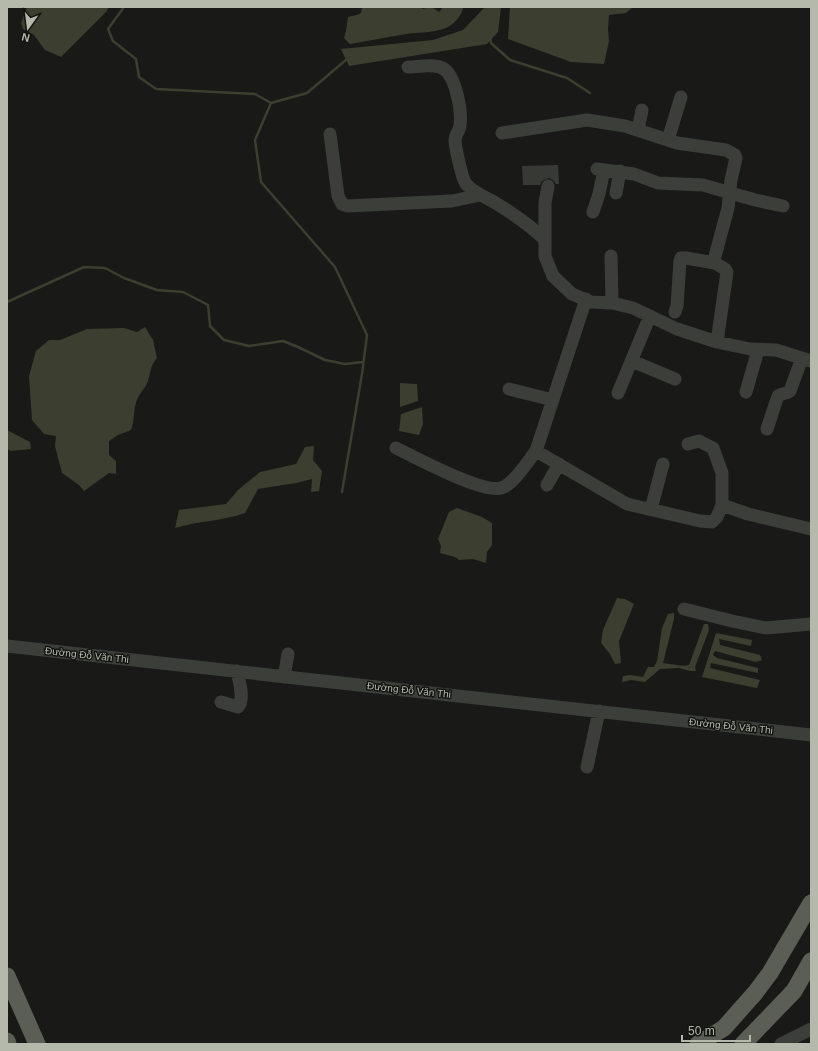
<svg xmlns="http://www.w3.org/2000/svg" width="818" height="1051" font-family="Helvetica,sans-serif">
  <rect width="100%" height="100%" fill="#191a18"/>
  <path fill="#3c3e2f" d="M27,7H109L106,12L61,57L45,50L34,35L23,29L21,23Z
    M362,7H420L423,9C430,6 433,7 439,12L443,7L450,8L463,7C463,15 453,25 446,28C434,33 419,32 406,34C387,37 369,41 350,44L344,38L346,31L348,17C353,15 357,16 361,13Z
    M485,7H501L498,32L487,44L349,66L341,49L433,40L463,30Z
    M510,7H633L626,13L609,15L608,29L609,41L604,64L571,62L508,39Z
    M145,327L153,340L157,358C150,366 151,371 148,381C146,388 138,394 136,403C133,412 135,419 131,430L118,435L109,441V455L116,461V474L109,473L84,491L79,485L62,473L55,446L56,436L44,434L32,420L29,376L36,351L49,340H60L87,329L124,328L137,332Z
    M400,383L417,384L418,401L400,407Z
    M422,407L423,424L419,435L399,431L401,414Z
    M7,430L30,442L31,449L11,451L7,449Z
    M314,446L313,460L322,471L319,491L311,492L312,479L296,483L258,489L245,513C222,521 198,521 175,528L179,510L226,504L238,490L260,472L296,464L305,447Z
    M457,508L482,517L492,523V545L487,552L486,563L473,559L459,560L455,557L440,553L441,546L438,539L449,512Z
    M617,598L625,599L634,604L619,641L621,663L615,664L610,654L601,643L603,630Z
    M674,613V619L663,663C671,664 683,667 689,665L704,624H708L709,630L695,667L696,671H690L679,668L660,669L645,682L631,680L622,682L623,676L630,675L643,677L648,667H654L657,661L662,628L668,614Z
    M716,633L752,640L751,646L719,639L720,645L760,655L762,660L756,662L715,651L713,655L717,658L758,668V673L711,663L710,668L760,680L757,688L702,677Z"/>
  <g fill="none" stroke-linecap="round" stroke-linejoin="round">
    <path stroke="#3c3e2f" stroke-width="2.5" d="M124,7L108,29L113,41L136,59L139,77L156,89L255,94L271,103
      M490,37L491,43L510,60L567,78L590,93
      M7,302L84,267L105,268L124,278L157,290L183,292L208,305L210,326L224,340L249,346L283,341L298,347L325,360L345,364L363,362
      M342,492L362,374L367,335L335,267L261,182L255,140L271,103L307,93L347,59"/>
  </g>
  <path fill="#373935" d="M558,165L559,184H556L553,180L549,178L542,181L540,185H523L522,166Z"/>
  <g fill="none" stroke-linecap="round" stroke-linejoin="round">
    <path stroke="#3c3f39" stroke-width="13" d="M408,67C418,67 435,63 444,69C456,77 462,112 460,125C460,130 455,135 455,140C455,146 462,179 466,184C473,192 485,197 494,202C512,213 530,225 545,240V256L553,276L572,294L591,302L612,303L633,308L677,329L717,342L750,349L776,350L811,361
      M638,130L642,110
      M502,133L587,120L625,126L677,143L726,150L735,155L736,158L731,180L728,208L714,260L715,263L725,269L727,272L717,342
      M330,134L338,196L342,204L347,206L452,201L480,195
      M668,140L681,97
      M597,169L634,174L658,183L703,185L755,200L783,206
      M616,193L620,171
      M593,212L599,194L604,170
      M545,240V203L548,186
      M611,256L612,303
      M586,299L536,451L627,504L700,521L712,522L717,517L722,505L748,514L811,529
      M675,312L677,306L680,261L681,258H686L715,263
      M632,361L675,379
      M509,389L553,400
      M746,392L758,350
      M618,393L650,316
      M767,429C769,424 777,397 778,396C782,393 787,394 790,391L802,358
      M688,444L699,441L713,448L722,473V505
      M396,448C417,458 481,493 501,488C512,486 529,460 536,451
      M547,485L559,464
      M651,509L663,464
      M684,609L732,621L766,628L811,624
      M7,646L811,735
      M284,677L288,654
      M221,702L238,707C245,699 239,681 237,671
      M587,767L599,711
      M781,1044L811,1029"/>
    <path stroke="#5a5e55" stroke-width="17" d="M7,976L37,1044
      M7,1041L8,1044
      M698,1044L724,1028L755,993L770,973L811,903
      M743,1044L794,991L811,961"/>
  </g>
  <g text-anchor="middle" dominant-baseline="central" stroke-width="3" stroke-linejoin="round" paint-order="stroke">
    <g font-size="10" fill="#b4b9ab" stroke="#141513">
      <text transform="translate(87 655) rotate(6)">Đường Đỗ Văn Thi</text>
      <text transform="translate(409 690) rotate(6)">Đường Đỗ Văn Thi</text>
      <text transform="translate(731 726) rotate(6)">Đường Đỗ Văn Thi</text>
    </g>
  </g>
  <rect width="818" height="1051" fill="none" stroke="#b4b9ab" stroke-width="16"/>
  <g transform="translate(28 28) rotate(194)" stroke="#141513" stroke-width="3" paint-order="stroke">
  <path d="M0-3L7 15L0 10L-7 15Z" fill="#b4b9ab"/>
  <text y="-6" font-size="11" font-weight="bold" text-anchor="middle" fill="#b4b9ab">N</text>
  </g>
  <path d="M682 1035v6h68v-6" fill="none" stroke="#b4b9ab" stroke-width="2"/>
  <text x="688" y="1035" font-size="12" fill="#b4b9ab" stroke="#141513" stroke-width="3" paint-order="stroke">50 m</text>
</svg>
